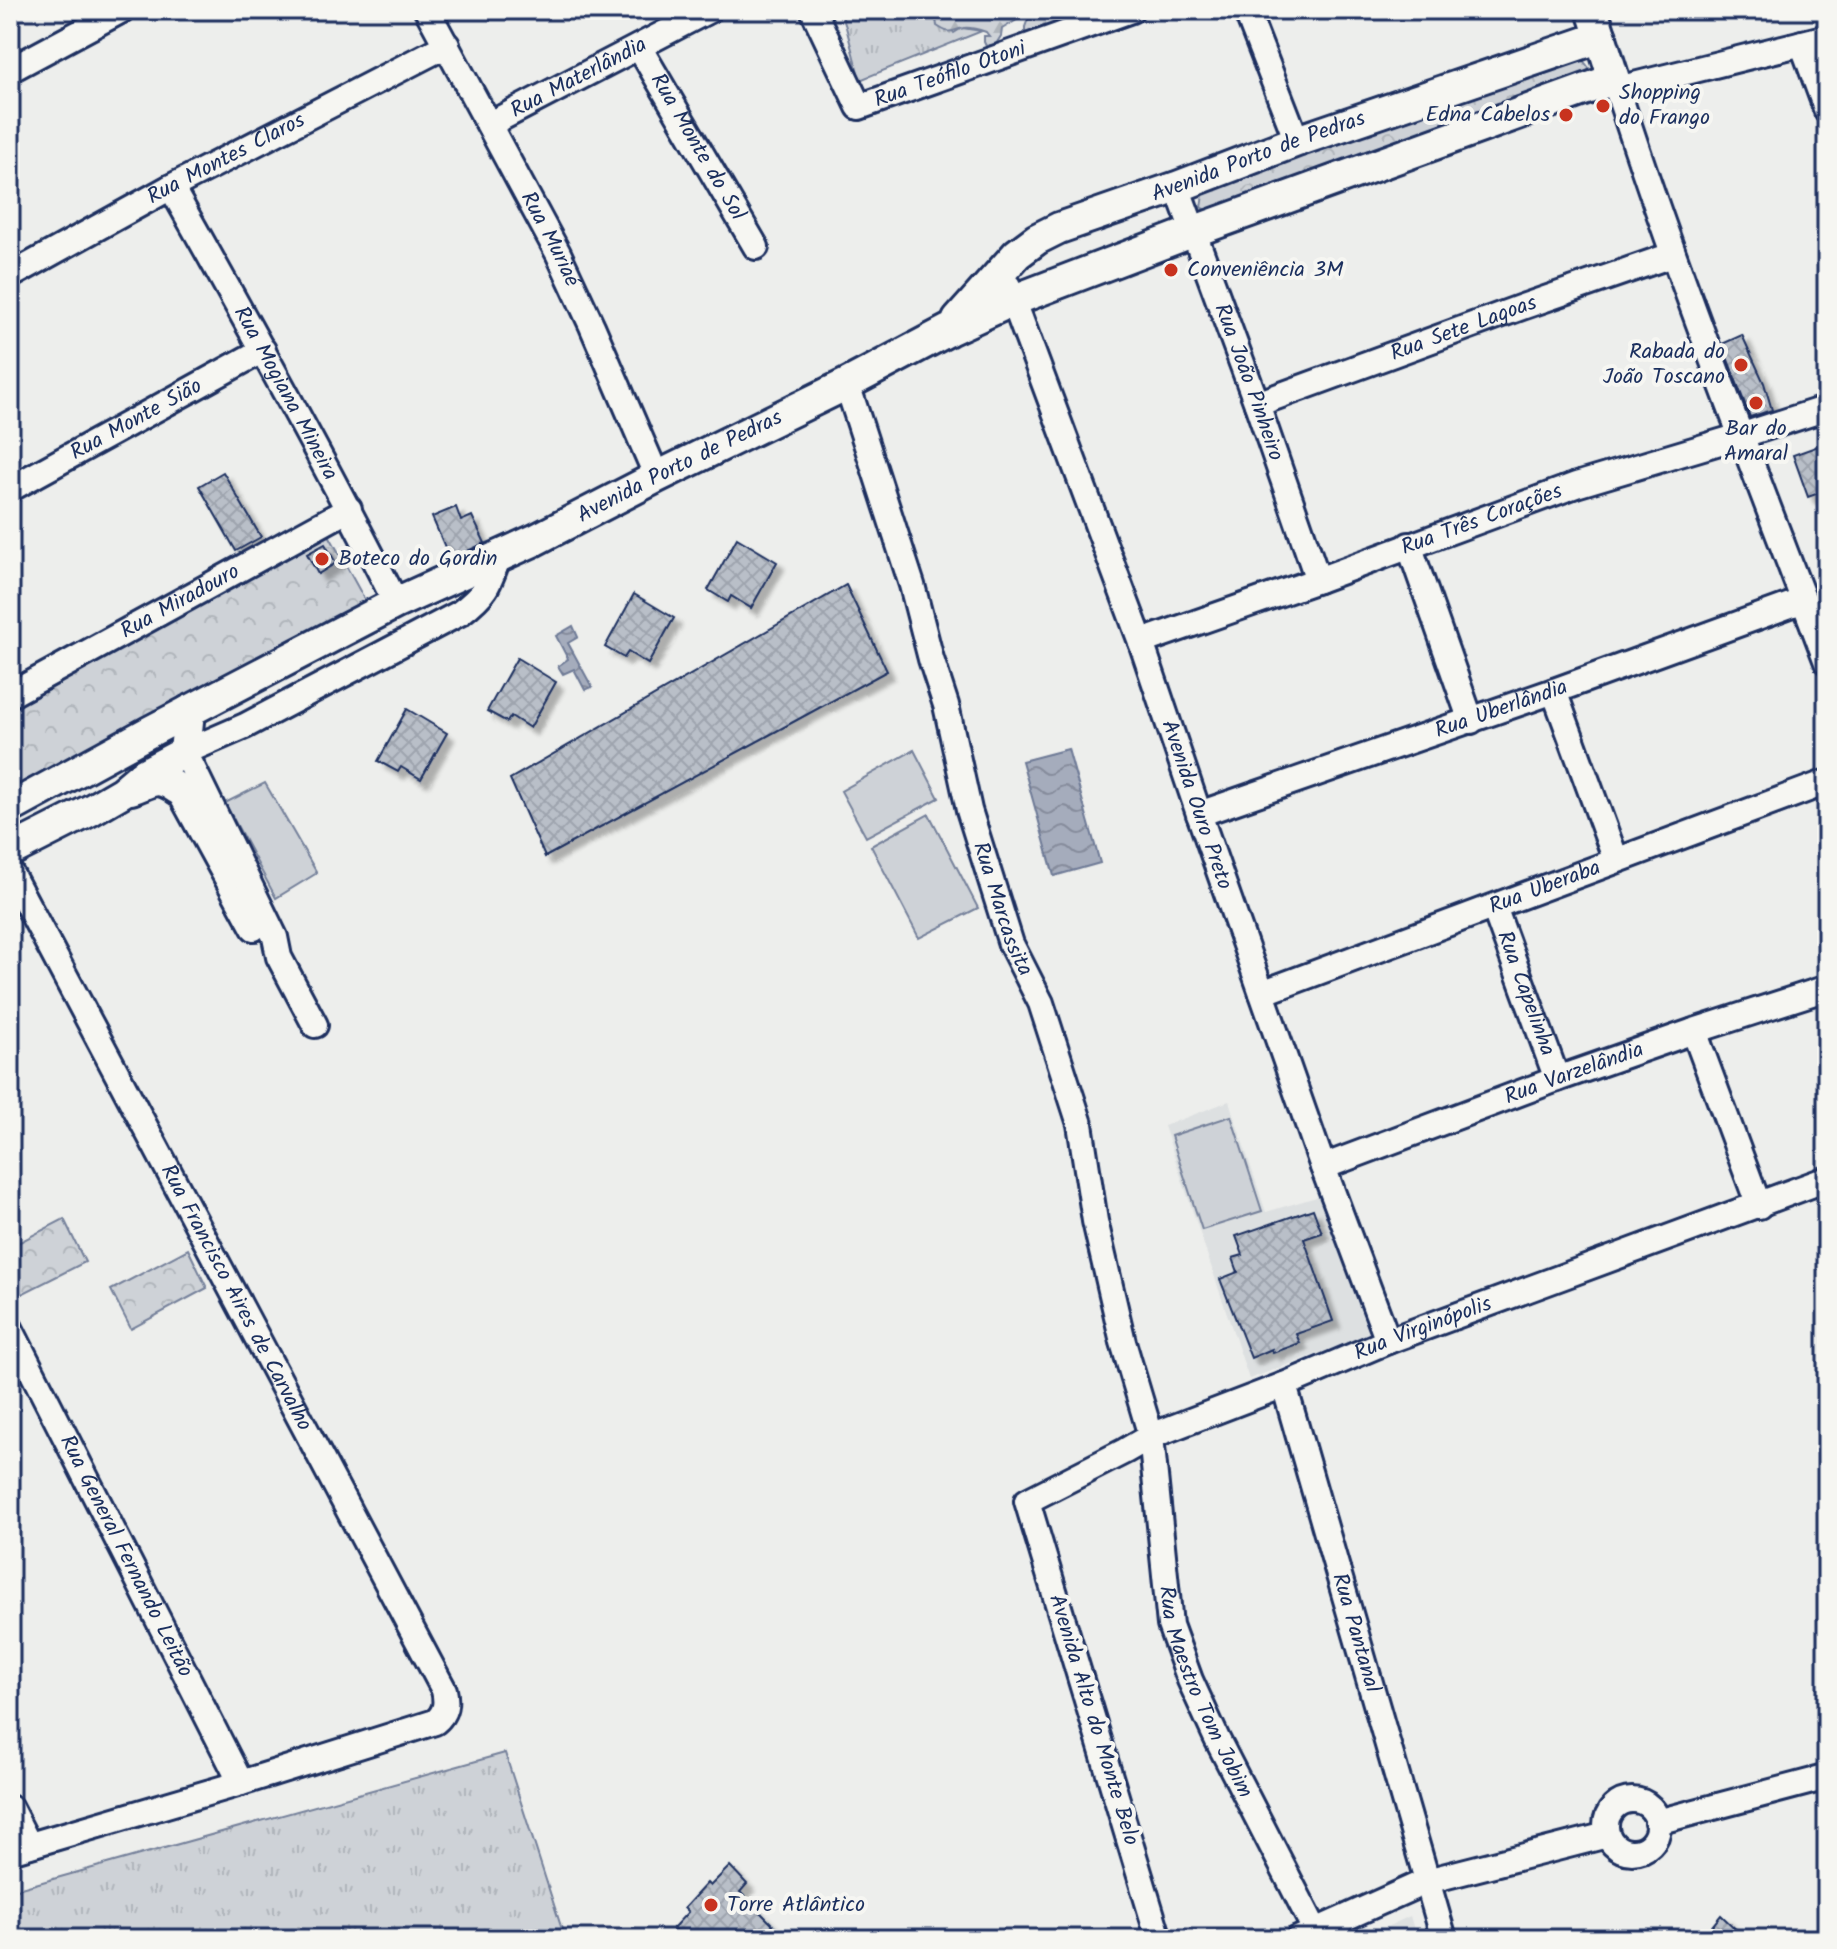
<svg xmlns="http://www.w3.org/2000/svg" width="1837" height="1949" font-family="Kalam,sans-serif">
  <defs>
    <pattern id="grass-tufts" width="24" height="20" patternUnits="userSpaceOnUse" patternTransform="scale(2)"><rect width="24" height="20" fill="#ced2d7"/><path d="M3 7l-1-3M5 7V3M7 7l1-3M15 17l-1-3M17 17v-4M19 17l1-3" fill="none" stroke="#b0b5bb"/></pattern>
    <pattern id="forest-firs" width="22" height="20" patternUnits="userSpaceOnUse" patternTransform="scale(2)"><rect width="22" height="20" fill="#ced2d7"/><path d="M5 1l3.5 6h-7zM16 11l3.5 6h-7z" fill="#b0b5bb"/></pattern>
    <pattern id="park-crowns" width="20" height="18" patternUnits="userSpaceOnUse" patternTransform="scale(2)"><rect width="20" height="18" fill="#ced2d7"/><path d="M2 6a3 3 0 1 1 6 0M12 15a3 3 0 1 1 6 0" fill="none" stroke="#b0b5bb"/></pattern>
    <pattern id="water-waves" width="16" height="10" patternUnits="userSpaceOnUse" patternTransform="scale(2)"><rect width="16" height="10" fill="#a5acbc"/><path d="M0 5q4-4 8 0t8 0" fill="none" stroke="#868c9c"/></pattern>
    <pattern id="building-cross-hatch" width="8" height="8" patternUnits="userSpaceOnUse" patternTransform="scale(2)"><rect width="8" height="8" fill="#b9bfc8"/><path d="M0 0l8 8M0 8l8-8" fill="none" stroke="#9ea4ae"/></pattern>
    <filter id="shadow"><feDropShadow dx="7" dy="7" stdDeviation="2" flood-color="#0004"/></filter>
  </defs>
  <rect width="100%" height="100%" fill="#edeeec"/>
  <filter id="ink" filterUnits="userSpaceOnUse"><feTurbulence type="fractalNoise" baseFrequency=".0125" numOctaves="2"/><feDisplacementMap in="SourceGraphic" scale="16" xChannelSelector="R" yChannelSelector="G"/><feConvolveMatrix kernelMatrix="1 2 1 2 8 2 1 2 1" color-interpolation-filters="sRGB"/></filter>
  <g filter="url(#ink)">
    <path fill="#dde0e1" d="M1229,1101L1266,1212L1320,1196L1369,1335L1249,1379L1164,1126Z
      M1410,1916L1417,1939H1361Z"/>
    <path fill="url(#grass-tufts)" stroke="#74809a" stroke-width="2" d="M840,10H937L954,33L962,28L982,31L860,80L846,27Z
      M505,1753L565,1939H10V1891Z"/>
    <path fill="url(#forest-firs)" stroke="#74809a" stroke-width="2" d="M937,10H1076L1080,18L1025,36V27L1028,19L1025,15L1002,29L1001,36L996,44L986,46L984,42V36H989L986,32C980,30 971,27 964,28C950,30 952,36 937,26L936,19L940,12Z"/>
    <path fill="url(#park-crowns)" stroke="#74809a" stroke-width="2" d="M1582,59L1589,68L1583,86L1211,214L1201,207L1204,189Z
      M328,533L366,602L10,791V703Z
      M64,1219L85,1262L14,1298L10,1291V1247Z
      M188,1249L207,1288L131,1329L111,1290Z"/>
    <path fill="#ced2d7" stroke="#74809a" stroke-width="2" d="M914,750L939,798L866,837L841,791Z
      M265,783L317,873L276,898L225,803Z
      M929,814L978,908L919,938L871,846Z
      M1231,1116L1262,1211L1202,1230L1171,1136Z"/>
    <path fill="url(#water-waves)" stroke="#6e7a96" stroke-width="2" d="M573,626L578,637L568,643L592,687L585,690L574,669L563,674L558,666L568,659L556,636Z
      M1068,749L1100,863L1054,876L1022,761Z"/>
    <path fill="url(#building-cross-hatch)" stroke="#1b2f5e" stroke-width="2" filter="url(#shadow)" d="M1742,335L1764,383L1772,410L1750,417L1722,344Z
      M1827,443V490L1808,497L1793,455Z
      M223,472L261,537L236,551L199,486Z
      M456,507L461,521L472,516L485,543L450,559L432,517Z
      M737,538L777,562L751,608L731,596L728,602L708,590Z
      M325,544L336,563L318,574L307,554Z
      M846,585L887,671L545,857L510,779Z
      M634,594L674,618L648,664L628,652L624,658L605,647Z
      M517,658L556,682L530,728L511,716L507,722L487,711Z
      M407,709L447,733L421,779L401,767L398,772L378,761Z
      M1313,1209L1322,1233L1304,1239L1333,1321L1296,1334L1300,1343L1273,1353L1272,1349L1251,1358L1220,1279L1238,1272L1233,1258L1243,1255L1236,1236Z
      M730,1866L747,1884L740,1892L787,1939H713L703,1930L696,1939H685L673,1928L688,1912L684,1908L707,1883L710,1886Z
      M1721,1915L1746,1939H1718L1708,1931Z"/>
    <g fill="none" stroke-linecap="round" stroke-linejoin="round">
      <g stroke="#1b2f5e" stroke-width="30">
        <g id="minor">
          <path id="s1" d="M427,10L558,253L592,326L657,477"/>
          <path id="s2" d="M813,10L859,107L1131,10"/>
          <path d="M1246,10L1297,141"/>
          <path d="M1802,43L1827,111"/>
          <path id="s3" d="M639,47L756,247"/>
          <path d="M10,70L122,10"/>
          <path d="M1614,79C1677,277 1754,468 1827,662"/>
          <path d="M1618,89L1827,37"/>
          <path id="s4" d="M490,124L709,10"/>
          <path id="s5" d="M171,187C249,325 325,462 396,603"/>
          <path id="s6" d="M1177,187L1257,404L1318,580"/>
          <path id="s7" d="M10,276L171,187L447,45"/>
          <path id="s8" d="M1008,286L1141,642L1199,814L1323,1167L1388,1341"/>
          <path id="s9" d="M847,384L912,585L931,659L946,705L969,810L1011,944L1041,1003L1080,1124L1095,1221L1123,1342L1151,1436L1170,1625L1190,1680L1217,1739L1315,1930"/>
          <path id="s10" d="M1257,404L1522,307L1672,255"/>
          <path id="s11" d="M10,489L263,350"/>
          <path d="M1409,545L1471,721"/>
          <path id="s12" d="M1141,642L1318,580L1576,485L1740,436L1827,408"/>
          <path d="M1554,691L1616,860"/>
          <path id="s13" d="M10,695L349,509"/>
          <path d="M178,789L254,928"/>
          <path id="s14" d="M1199,814L1554,691L1804,600"/>
          <path id="s15" d="M10,872L444,1690C447,1703 446,1713 435,1722L241,1783L10,1851"/>
          <path id="s16" d="M1494,907L1557,1079"/>
          <path id="s17" d="M1262,993L1827,782"/>
          <path d="M315,1025L279,957L275,937L185,752L245,726L460,613C485,594 488,587 498,558"/>
          <path d="M1694,1031L1759,1206"/>
          <path id="s18" d="M1323,1167L1557,1079L1694,1031L1827,988"/>
          <path id="s19" d="M10,1328L241,1783"/>
          <path id="s20" d="M1284,1385L1444,1939"/>
          <circle cx="1632" cy="1826" r="26"/>
          <path d="M10,1808L29,1845"/>
          <path d="M1657,1822L1820,1779"/>
          <path id="s21" d="M1159,1939L1027,1501L1125,1451L1151,1436L1284,1385L1388,1341L1827,1179"/>
          <path d="M1298,1939L1427,1881L1607,1835"/>
        </g>
      </g>
      <g stroke="#1b2f5e" stroke-width="36">
        <g id="major">
          <path id="s22" d="M958,320L1017,254L1037,239L1059,228L1177,187L1297,141L1601,37"/>
          <path d="M131,789C153,781 157,774 178,789"/>
          <path id="s23" d="M10,808L151,731L396,603L535,540L657,477L847,384L949,330L1014,300L1192,232L1614,79L1592,10"/>
          <path d="M10,851L91,810L122,792L142,775L185,752L189,711"/>
        </g>
      </g>
      <use href="#minor" stroke="#f6f6f2" stroke-width="24"/>
      <use href="#major" stroke="#f6f6f2" stroke-width="30"/>
    </g>
  </g>
  <g fill="#c8321e" stroke="#f6f6f2" stroke-width="3">
    <circle cx="1603" cy="106" r="8"/>
    <circle cx="1566" cy="115" r="8"/>
    <circle cx="1171" cy="270" r="8"/>
    <circle cx="1741" cy="365" r="8"/>
    <circle cx="1756" cy="403" r="8"/>
    <circle cx="322" cy="559" r="8"/>
    <circle cx="711" cy="1905" r="8"/>
  </g>
  <g text-anchor="middle" dominant-baseline="central" stroke-width="8" stroke-linejoin="round" paint-order="stroke">
    <g font-size="22" fill="#1b2f5e" stroke="#f6f6f2">
      <text stroke="none"><textPath href="#s2" startOffset="204">Rua Teófilo Otoni</textPath></text>
      <text stroke="none"><textPath href="#s4" startOffset="100">Rua Materlândia</textPath></text>
      <text stroke="none"><textPath href="#s3" startOffset="116">Rua Monte do Sol</textPath></text>
      <text stroke="none"><textPath href="#s22" startOffset="350">Avenida Porto de Pedras</textPath></text>
      <text stroke="none"><textPath href="#s7" startOffset="246">Rua Montes Claros</textPath></text>
      <text stroke="none"><textPath href="#s1" startOffset="260">Rua Muriaé</textPath></text>
      <text stroke="none"><textPath href="#s10" startOffset="220">Rua Sete Lagoas</textPath></text>
      <text stroke="none"><textPath href="#s6" startOffset="208">Rua João Pinheiro</textPath></text>
      <text stroke="none"><textPath href="#s5" startOffset="236">Rua Mogiana Mineira</textPath></text>
      <text stroke="none"><textPath href="#s11" startOffset="144">Rua Monte Sião</textPath></text>
      <text stroke="none"><textPath href="#s23" startOffset="752">Avenida Porto de Pedras</textPath></text>
      <text stroke="none"><textPath href="#s12" startOffset="362">Rua Três Corações</textPath></text>
      <text stroke="none"><textPath href="#s13" startOffset="194">Rua Miradouro</textPath></text>
      <text stroke="none"><textPath href="#s14" startOffset="320">Rua Uberlândia</textPath></text>
      <text stroke="none"><textPath href="#s8" startOffset="552">Avenida Ouro Preto</textPath></text>
      <text stroke="none"><textPath href="#s17" startOffset="302">Rua Uberaba</textPath></text>
      <text stroke="none"><textPath href="#s9" startOffset="548">Rua Marcassita</textPath></text>
      <text stroke="none"><textPath href="#s16" startOffset="92">Rua Capelinha</textPath></text>
      <text stroke="none"><textPath href="#s18" startOffset="268">Rua Varzelândia</textPath></text>
      <text stroke="none"><textPath href="#s15" startOffset="482">Rua Francisco Aires de Carvalho</textPath></text>
      <text stroke="none"><textPath href="#s21" startOffset="890">Rua Virginópolis</textPath></text>
      <text stroke="none"><textPath href="#s19" startOffset="256">Rua General Fernando Leitão</textPath></text>
      <text stroke="none"><textPath href="#s20" startOffset="258">Rua Pantanal</textPath></text>
      <text stroke="none"><textPath href="#s9" startOffset="1362">Rua Maestro Tom Jobim</textPath></text>
      <text transform="translate(1093 1720) rotate(73)">Avenida Alto do Monte Belo</text>
    </g>
    <g font-size="22" fill="#1b2f5e" stroke="#f6f6f2" text-anchor="start">
      <text x="1619" y="93">Shopping<tspan x="1619" dy="25">do Frango</tspan></text>
      <text x="1550" y="115" text-anchor="end">Edna Cabelos</text>
      <text x="1187" y="270">Conveniência 3M</text>
      <text x="1725" y="352" text-anchor="end">Rabada do<tspan x="1725" dy="25">João Toscano</tspan></text>
      <text x="1756" y="429" text-anchor="middle">Bar do<tspan x="1756" dy="25">Amaral</tspan></text>
      <text x="338" y="559">Boteco do Gordin</text>
      <text x="727" y="1905">Torre Atlântico</text>
    </g>
  </g>
  <rect width="1837" height="1949" fill="none" stroke="#f6f6f2" stroke-width="40"/>
  <rect x="20" y="20" width="1797" height="1909" fill="none" stroke="#1b2f5e" stroke-width="3" filter="url(#ink)"/>
</svg>
